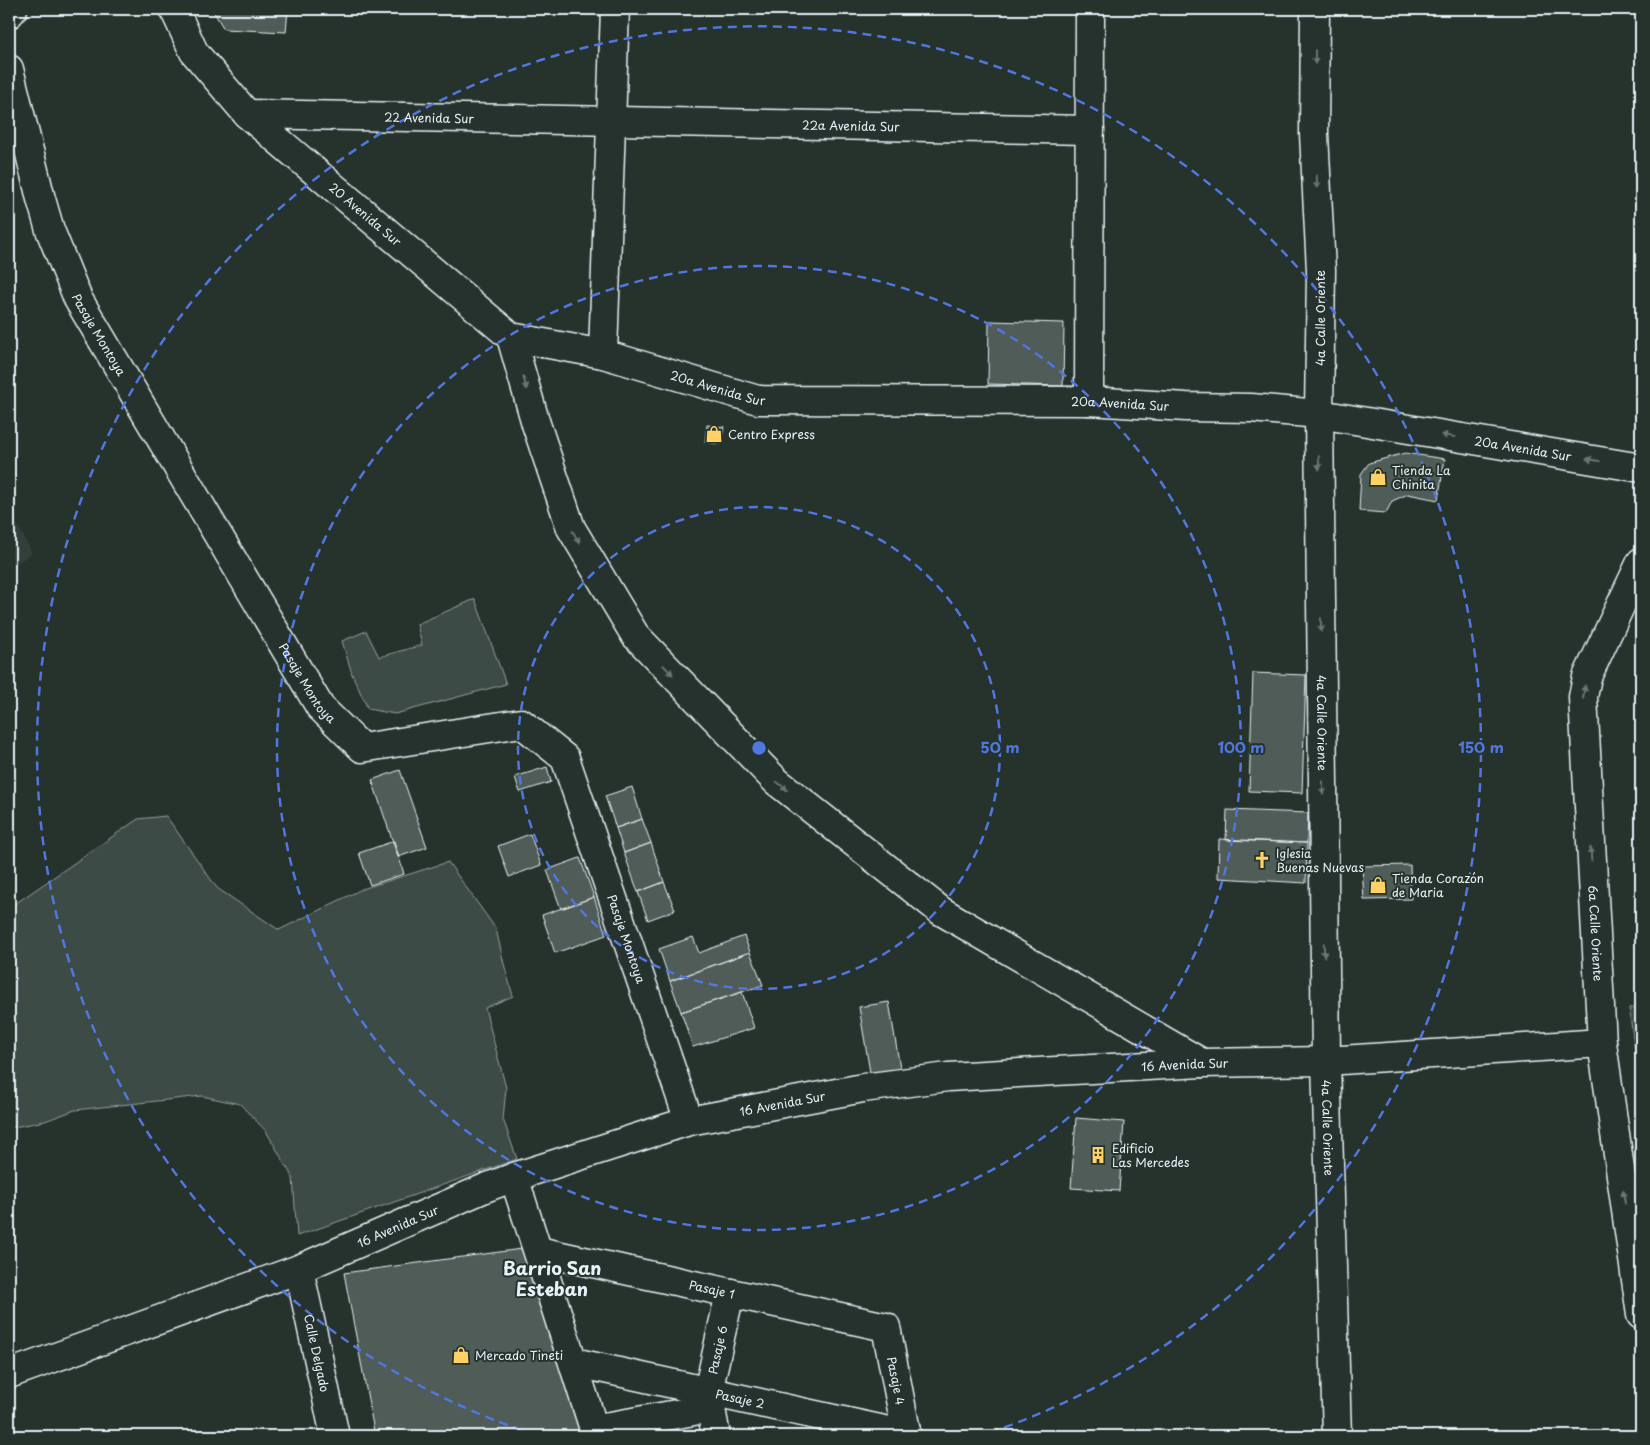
<svg xmlns="http://www.w3.org/2000/svg" width="1650" height="1445" font-family="'Playpen Sans',sans-serif">
  <rect width="100%" height="100%" fill="#26332d"/>
  <filter id="ink" filterUnits="userSpaceOnUse"><feTurbulence type="fractalNoise" baseFrequency=".02" numOctaves="2"/><feDisplacementMap in="SourceGraphic" scale="10" xChannelSelector="R" yChannelSelector="G"/><feConvolveMatrix kernelMatrix="1 2 1 2 8 2 1 2 1" color-interpolation-filters="sRGB"/></filter>
  <g filter="url(#ink)">
    <path fill="#333f3a" d="M9,508L32,553L9,568Z"/>
    <path fill="#3e4b47" stroke="#939ea0" d="M475,599L506,684L395,714L368,709L352,674L342,641L366,631L379,657L422,645L417,624Z
      M166,816L217,888L279,930L362,889L448,862L496,929L504,964L513,996L485,1008L506,1088L503,1119L517,1159L297,1236L293,1178L266,1131L240,1104L202,1096L75,1110L45,1121L9,1128V908L138,819Z
      M1629,1008H1641V1095Z"/>
    <path fill="#505c59" stroke="#e8f1f8" d="M212,9H288L286,32L224,29Z
      M989,321L1064,323L1063,386L988,384Z
      M707,425L724,427L721,444L705,442Z
      M1405,453L1445,459L1438,500L1408,494L1392,501L1386,513L1359,511L1361,474L1369,463Z
      M1253,673L1306,675L1302,793L1249,791Z
      M547,767L551,782L520,792L515,777Z
      M400,770L427,847L398,857L372,780Z
      M632,787L642,819L616,828L605,796Z
      M1227,810L1308,813L1307,843L1226,840Z
      M642,819L651,843L624,853L616,828Z
      M530,834L541,865L509,877L498,846Z
      M1219,839L1307,843L1306,883L1218,878Z
      M394,841L404,874L370,885L359,853Z
      M651,843L664,882L638,892L624,853Z
      M580,858L594,897L561,909L547,870Z
      M1410,865L1411,899L1364,900L1362,866Z
      M664,882L675,910L648,920L638,892Z
      M594,897L606,935L555,953L542,915Z
      M744,936L750,952L670,981L659,949L693,937L699,953Z
      M750,952L763,985L681,1012L670,981Z
      M742,992L754,1028L693,1047L681,1012Z
      M889,1002L901,1074L871,1078L859,1007Z
      M1076,1118L1124,1122L1119,1191L1071,1188Z
      M529,1248L587,1436H375L344,1273Z"/>
    <g fill="none" stroke-linecap="round" stroke-linejoin="round">
      <g stroke="#e8f1f8" stroke-width="31">
        <g id="minor">
          <path id="s1" d="M174,9L194,52L247,114L511,337L603,354L758,400L1089,401L1186,407L1251,408L1319,414L1641,468"/>
          <path id="s2" d="M1315,9L1314,134L1321,270L1319,414L1326,1061L1337,1436"/>
          <path d="M9,14L13,9"/>
          <path id="s3" d="M9,69L41,199L50,230L78,299L320,707L362,748L521,723L565,758L689,1121"/>
          <path id="s4" d="M247,114L1090,130"/>
          <path d="M511,337L536,424L571,528L635,635L776,781L941,911L1202,1063"/>
          <path d="M603,354L615,9"/>
          <path d="M1089,401L1090,9"/>
          <path id="s5" d="M1641,562L1587,677L1583,697L1602,1043L1641,1315"/>
          <path d="M514,1177L594,1429L710,1408"/>
          <path id="s6" d="M538,1251L886,1327L907,1436"/>
          <path id="s7" d="M299,1269L335,1436"/>
          <path id="s8" d="M573,1362L907,1435"/>
          <path id="s9" d="M9,1374L299,1269L485,1188L514,1177L689,1121L863,1088L948,1077L1202,1063L1326,1061L1602,1043"/>
          <path id="s10" d="M716,1436L708,1392L730,1293"/>
        </g>
      </g>
      <use href="#minor" stroke="#26332d" stroke-width="28"/>
    </g>
    <defs><path id="oneway-solid" d="M-6-.8H1V-3.2L6.5 0L1 3.2V.8H-6Z" transform="scale(1.25)"/></defs>
    <g fill="#6a7674">
      <use href="#oneway-solid" transform="translate(1315 57) rotate(90)"/>
      <use href="#oneway-solid" transform="translate(1317 182) rotate(87)"/>
      <use href="#oneway-solid" transform="translate(525 383) rotate(74)"/>
      <use href="#oneway-solid" transform="translate(1448 436) rotate(-170)"/>
      <use href="#oneway-solid" transform="translate(1593 460) rotate(-170)"/>
      <use href="#oneway-solid" transform="translate(1319 463) rotate(89)"/>
      <use href="#oneway-solid" transform="translate(576 537) rotate(59)"/>
      <use href="#oneway-solid" transform="translate(1321 625) rotate(89)"/>
      <use href="#oneway-solid" transform="translate(668 670) rotate(46)"/>
      <use href="#oneway-solid" transform="translate(1584 692) rotate(-82)"/>
      <use href="#oneway-solid" transform="translate(782 786) rotate(39)"/>
      <use href="#oneway-solid" transform="translate(1323 788) rotate(89)"/>
      <use href="#oneway-solid" transform="translate(1591 854) rotate(-93)"/>
      <use href="#oneway-solid" transform="translate(1324 950) rotate(89)"/>
      <use href="#oneway-solid" transform="translate(1624 1197) rotate(-98)"/>
    </g>
  </g>
  <g fill="none" stroke="#5077e0" stroke-width="2.5" stroke-dasharray="9 6">
    <circle cx="759" cy="748" r="241"/>
    <circle cx="759" cy="748" r="482"/>
    <path d="M536 1435A722 722 0 1 1 982 1435"/>
  </g>
  <defs>
    <g id="shop-bare" transform="scale(1.35)"><path d="M-5-2.5h2.3a2.7 3.5 0 0 1 5.4 0H5L5.5 6h-11ZM-1.5-2.5h3a1.5 2.3 0 0 0-3 0Z" fill="#ffd166" stroke="#26332d" stroke-width="2.5" paint-order="stroke"/></g>
    <g id="church-bare" transform="scale(1.35)"><path d="M-1.2-6h2.4v3.5h3.3v2.4h-3.3V6h-2.4V-.1h-3.3v-2.4h3.3Z" fill="#ffd166" stroke="#26332d" stroke-width="2.5" paint-order="stroke"/></g>
    <g id="building-bare" transform="scale(1.35)"><path d="M-4-6H4V6H1V3H-1V6H-4ZM-2.5-4.3h1.7v1.8h-1.7ZM.8-4.3h1.7v1.8H.8ZM-2.5-1h1.7V.8h-1.7ZM.8-1h1.7V.8H.8Z" fill="#ffd166" stroke="#26332d" stroke-width="2.5" paint-order="stroke"/></g>
  </defs>
  <g fill-rule="evenodd">
    <use href="#shop-bare" x="714" y="434"/>
    <use href="#shop-bare" x="1378" y="477"/>
    <use href="#church-bare" x="1262" y="860"/>
    <use href="#shop-bare" x="1378" y="885"/>
    <use href="#building-bare" x="1098" y="1155"/>
    <use href="#shop-bare" x="461" y="1355"/>
  </g>
  <g text-anchor="middle" dominant-baseline="central" stroke-width="4" stroke-linejoin="round" paint-order="stroke">
    <g font-size="12" fill="#e8f1f8" stroke="#26332d">
      <text stroke="none"><textPath href="#s4" startOffset="182">22 Avenida Sur</textPath></text>
      <text stroke="none"><textPath href="#s4" startOffset="604">22a Avenida Sur</textPath></text>
      <text stroke="none"><textPath href="#s1" startOffset="284">20 Avenida Sur</textPath></text>
      <text transform="translate(1320 318) rotate(-90)">4a Calle Oriente</text>
      <text stroke="none"><textPath href="#s3" startOffset="282">Pasaje Montoya</textPath></text>
      <text stroke="none"><textPath href="#s1" startOffset="688">20a Avenida Sur</textPath></text>
      <text stroke="none"><textPath href="#s1" startOffset="1092">20a Avenida Sur</textPath></text>
      <text stroke="none"><textPath href="#s1" startOffset="1498">20a Avenida Sur</textPath></text>
      <text stroke="none"><textPath href="#s3" startOffset="688">Pasaje Montoya</textPath></text>
      <text stroke="none"><textPath href="#s2" startOffset="714">4a Calle Oriente</textPath></text>
      <text stroke="none"><textPath href="#s5" startOffset="384">6a Calle Oriente</textPath></text>
      <text stroke="none"><textPath href="#s3" startOffset="1182">Pasaje Montoya</textPath></text>
      <text stroke="none"><textPath href="#s9" startOffset="1226">16 Avenida Sur</textPath></text>
      <text stroke="none"><textPath href="#s9" startOffset="821">16 Avenida Sur</textPath></text>
      <text stroke="none"><textPath href="#s2" startOffset="1119">4a Calle Oriente</textPath></text>
      <text stroke="none"><textPath href="#s9" startOffset="416">16 Avenida Sur</textPath></text>
      <text stroke="none"><textPath href="#s6" startOffset="178">Pasaje 1</textPath></text>
      <text stroke="none"><textPath href="#s10" startOffset="88">Pasaje 6</textPath></text>
      <text stroke="none"><textPath href="#s7" startOffset="86">Calle Delgado</textPath></text>
      <text stroke="none"><textPath href="#s6" startOffset="411">Pasaje 4</textPath></text>
      <text stroke="none"><textPath href="#s8" startOffset="171">Pasaje 2</textPath></text>
    </g>
    <g font-size="12" fill="#e8f1f8" stroke="#26332d" text-anchor="start">
      <text x="728" y="434">Centro Express</text>
      <text x="1392" y="470">Tienda La<tspan x="1392" dy="14">Chinita</tspan></text>
      <text x="1276" y="853">Iglesia<tspan x="1276" dy="14">Buenas Nuevas</tspan></text>
      <text x="1392" y="878">Tienda Corazón<tspan x="1392" dy="14">de Maria</tspan></text>
      <text x="1112" y="1148">Edificio<tspan x="1112" dy="14">Las Mercedes</tspan></text>
      <text x="475" y="1355">Mercado Tineti</text>
    </g>
    <g font-size="18" font-weight="bold" fill="#e8f1f8" stroke="#26332d">
      <text x="552" y="1267">Barrio San<tspan x="552" dy="21">Esteban</tspan></text>
    </g>
  </g>
  <circle cx="759" cy="748" r="8" fill="#5077e0" stroke="#26332d" stroke-width="2.5"/>
  <g font-size="15" text-anchor="middle" font-weight="bold" fill="#5077e0" stroke="#26332d" stroke-width="4" stroke-linejoin="round" paint-order="stroke">
    <text x="1000" y="753">50 m</text>
    <text x="1241" y="753">100 m</text>
    <text x="1481" y="753">150 m</text>
  </g>
  <rect width="1650" height="1445" fill="none" stroke="#26332d" stroke-width="30"/>
  <rect x="15" y="15" width="1620" height="1415" fill="none" stroke="#e8f1f8" stroke-width="2" filter="url(#ink)"/>
</svg>
